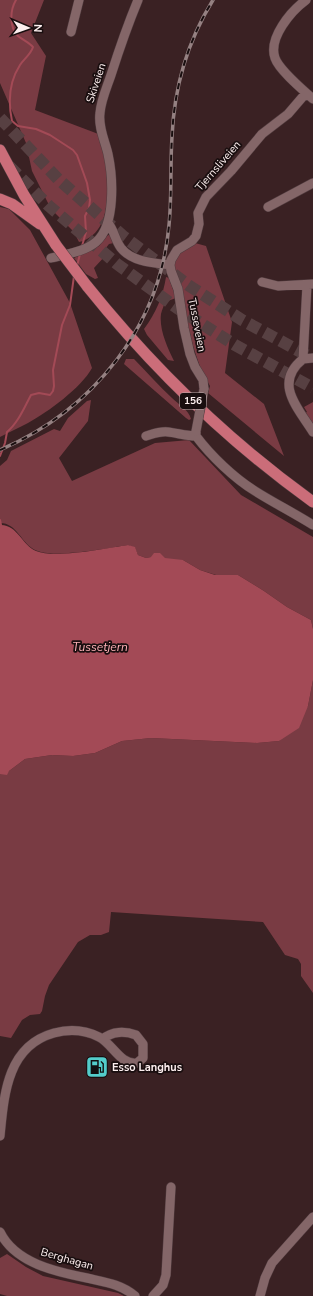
<svg xmlns="http://www.w3.org/2000/svg" width="313" height="1296" font-family="'Nunito Sans',sans-serif">
  <rect width="100%" height="100%" fill="#3a2123"/>
  <path fill="#793b43" d="M0,0H44L31,33L46,56L35,110L101,135C106,165 120,232 79,242L74,232L51,209L32,171L26,143L0,83Z
    M0,207L9,209L30,230L70,303L92,368C81,388 48,412 28,423C19,428 9,432 0,437Z
    M108,235L113,236L114,243L109,244L105,249L106,255L94,268L98,278L95,279L86,274L74,258L99,246Z
    M195,243L206,246L232,322L225,373L264,404L284,456L208,393L210,386L201,370L193,346L172,262L178,254Z
    M166,277L169,278L176,298L165,302C164,305 162,310 161,314C159,329 167,347 174,361L168,360L147,335L144,329C156,313 163,296 166,277Z
    M126,359H134C147,372 159,386 172,398C178,404 189,410 191,419L189,420L186,418L124,364Z
    M91,400L88,421L59,458L72,481L155,443L189,440L241,495L313,537V629L311,620L287,607L264,591L238,575H216L200,570L183,560H170L151,557L146,558L138,555L135,548L128,545C108,548 53,559 35,550C21,543 17,523 0,523V466L7,460L11,451L54,429L60,431L68,418L87,401Z
    M313,402V425L305,413L307,412L304,407Z
    M313,680V993L301,976V964L298,959L285,955L263,922L111,912L109,932L101,935H90L78,942L49,985L45,996L42,1011L40,1014L30,1015L22,1020L11,1038L0,1036V774H2L9,771L25,759L52,755L73,756L95,753L122,741L151,738L257,743L279,741L308,706Z
    M7,1254L26,1267L43,1276L118,1293L124,1296H7L0,1294V1258Z"/>
  <path fill="#a34a56" d="M0,525C17,524 22,545 36,551C55,559 107,548 128,545L135,547L138,555L146,558L151,557L154,553H160L165,558L183,560L200,570L215,575H238L264,591L287,607L311,620L313,629V680L308,706L299,728L279,741L257,743L151,738L122,741L95,753L73,756L52,755L25,759L9,771L7,775L0,774Z"/>
  <g fill="none" stroke-linecap="round" stroke-linejoin="round">
    <path stroke="#a34a56" stroke-width="2" d="M16,0C10,10 9,27 18,36C23,40 30,43 33,47C31,54 24,59 20,65C9,82 8,102 12,121L18,126L36,129L50,135L73,150L77,155L87,183L90,200L89,208L85,216L86,232L82,246
      M77,266L80,254
      M0,456L5,443L7,432C18,423 24,408 31,395L39,393L50,395L53,391L54,386L53,370L62,325L70,305L74,276
      M0,520L1,525"/>
    <path stroke="#574042" stroke-width="12" stroke-dasharray="12 6" stroke-linecap="butt" d="M0,118L58,179L123,236L188,285L242,320L312,358
      M9,166L49,206L117,264L177,308L235,345L313,388"/>
    <g stroke="#513c3f" stroke-width="10">
      <path id="minor" d="M306,0C291,11 268,38 275,58C279,70 303,90 313,99
        M71,32L79,0
        M268,207L313,183
        M108,223C114,230 115,240 121,248C132,262 154,263 170,265
        M51,258C66,254 84,252 96,242C116,225 113,177 108,154C105,141 98,127 100,113C101,100 107,87 111,75C119,50 128,24 138,0
        M262,282L278,286L313,284
        M307,285L303,359C273,383 298,408 313,432
        M303,359L313,358
        M204,389L203,380L195,367L190,354L184,328L178,289L171,271L170,265L171,260L177,250L192,241L196,236L199,224L198,213L206,197L231,171L262,134L288,114L306,93
        M146,436C153,434 160,431 168,432C177,433 186,436 196,436V432
        M196,436C211,456 234,478 255,491C274,503 294,513 313,525
        M0,1136C4,1095 7,1046 54,1033C69,1029 85,1030 99,1037C113,1044 120,1065 137,1063L143,1058V1044L136,1035C125,1031 112,1031 103,1039
        M0,1232C15,1263 56,1272 87,1278C104,1282 121,1284 135,1296
        M153,1296L163,1285L166,1275L171,1187
        M260,1296L265,1278L272,1263L313,1217"/>
    </g>
    <g stroke="#513c3f" stroke-width="12">
      <path id="major" d="M0,150L24,195L56,245
        M0,199L12,204L40,224
        M87,286C152,367 228,441 313,502"/>
    </g>
    <use href="#minor" stroke="#846668" stroke-width="9"/>
    <use href="#major" stroke="#cb6d79" stroke-width="11"/>
    <g stroke="#958182" stroke-width="3.5">
      <path id="rail" d="M0,450C93,410 160,327 169,225C172,196 170,167 172,137C174,89 187,42 213,0"/>
    </g>
    <use href="#rail" stroke="#190e0f" stroke-width="2" stroke-dasharray="6" stroke-linecap="butt"/>
    <g stroke="#513c3f" stroke-width="10" stroke-linecap="butt">
      <path id="minor-bridge" d="M196,431L204,389"/>
    </g>
    <g stroke="#513c3f" stroke-width="12" stroke-linecap="butt">
      <path id="major-bridge" d="M56,245L87,286"/>
    </g>
    <use href="#minor-bridge" stroke="#846668" stroke-width="9"/>
    <use href="#major-bridge" stroke="#cb6d79" stroke-width="11"/>
  </g>
  <defs>
    <g id="fuel-square" transform="scale(1.15)"><rect x="-9" y="-9" width="18" height="18" rx="4" fill="#53cdcb" stroke="#190e0f"/><path d="M-5.5-6h7V0h2V4h1.3V-2.5L3-4.5l.8-.8L6-3V5H2.5V1h-1V6h-7ZM-4.2-4.7v3.2H.2V-4.7Z" fill="#111"/></g>
  </defs>
  <g fill-rule="evenodd">
    <use href="#fuel-square" x="97" y="1067"/>
  </g>
  <g text-anchor="middle" dominant-baseline="central" stroke-width="3.5" stroke-linejoin="round" paint-order="stroke">
    <rect fill="#190e0f" stroke="#b9acac" stroke-width="1" x="180" y="393" width="26" height="16" rx="3"/>
    <g font-size="10" font-weight="bold" fill="#fdefef">
      <text x="193" y="401">156</text>
    </g>
    <g font-size="11" fill="#fdefef" stroke="#190e0f">
      <text transform="translate(96 83) rotate(-72)">Skiveien</text>
      <text transform="translate(218 166) rotate(-49)">Tjernsliveien</text>
      <text transform="translate(197 325) rotate(79)">Tusseveien</text>
      <text transform="translate(67 1259) rotate(16)">Berghagan</text>
    </g>
    <g font-size="11" font-weight="bold" fill="#fdefef" stroke="#190e0f" text-anchor="start">
      <text x="112" y="1067">Esso Langhus</text>
    </g>
    <g font-size="12" font-style="italic" fill="#fcb0b6" stroke="#190e0f">
      <text x="100" y="647">Tussetjern</text>
    </g>
  </g>
  <g transform="translate(28 28) rotate(92)" stroke="#190e0f" stroke-width="3" paint-order="stroke">
  <path d="M0-3L7 15L0 10L-7 15Z" fill="#fdefef"/>
  <text y="-6" font-size="11" font-weight="bold" text-anchor="middle" fill="#fdefef">N</text>
  </g>
</svg>
